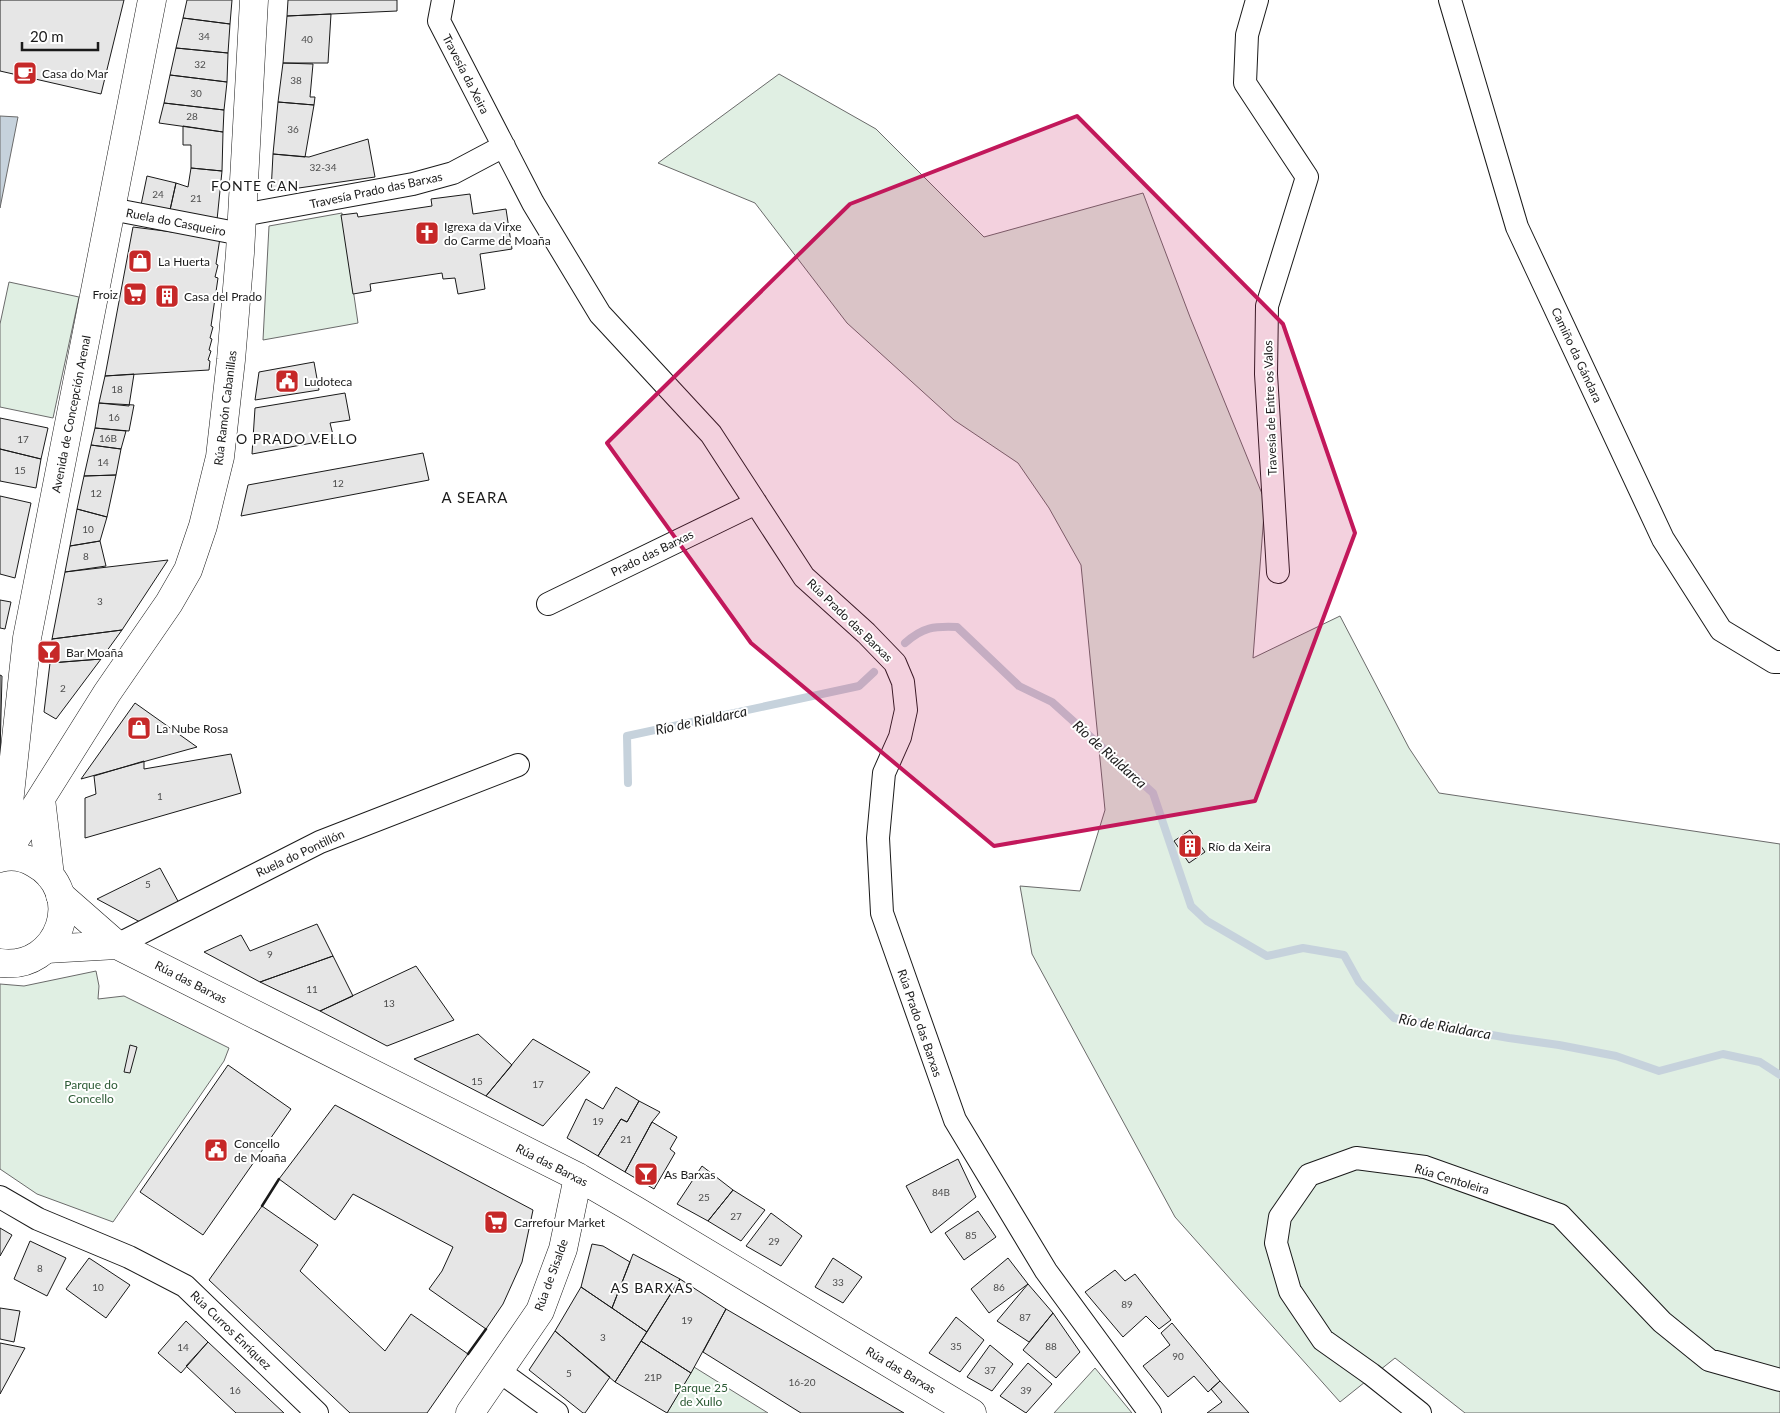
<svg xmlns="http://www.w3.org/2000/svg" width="1780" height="1413" font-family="Lato,sans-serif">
  <rect width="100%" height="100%" fill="#fff"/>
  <path fill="#e0efe3" stroke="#6a6a6a" d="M779,74L876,129L984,237L1143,193L1190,317L1265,501L1253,658L1340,616L1409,748L1439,793L1780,844V1413H1465L1395,1358L1340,1402L1175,1217L1032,954L1020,886L1080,891L1105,810L1081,565L1049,508L1018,463L954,420L847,323L755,203L658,163Z
    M342,213L358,323L263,340L269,226Z
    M9,282L79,297L53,418L0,407V324Z
    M96,971L99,986L98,999L124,996L229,1048L224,1061L113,1222L37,1194L0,1169V984L24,986Z
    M694,1367L768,1413H667Z
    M1095,1368L1132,1413H1054Z"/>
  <path fill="#c6d2dc" stroke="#6a6a6a" d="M0,116L18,117L0,208Z"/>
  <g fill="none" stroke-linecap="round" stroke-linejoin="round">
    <path stroke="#c6d2dc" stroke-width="8" d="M905,643C923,627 934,626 957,627L1019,686L1052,702L1153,793L1191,906L1207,921L1267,956L1303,948L1344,955L1359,982L1394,1018L1509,1038L1559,1045L1616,1056L1659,1071L1723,1054L1760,1062L1780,1075
      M628,783L627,736L859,686L874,672"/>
  </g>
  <path fill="#e6e6e6" stroke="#1a1a1a" d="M0,0H124L101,94L0,71Z
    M187,0H232L230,24L183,18Z
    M288,0H397V11L287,16Z
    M331,14L328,63H283L287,16Z
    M183,18L230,24L228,53L176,48Z
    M176,48L228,53L227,82L170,75Z
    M283,63L313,64L310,97H315L314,105L278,102Z
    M170,75L227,82L224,110L164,103Z
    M278,102L314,105L305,157L273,154Z
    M164,103L224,110L223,132L159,123Z
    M183,126L223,132L222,171L191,168V145H183Z
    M368,139L375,177L271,192L273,154L309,157Z
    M191,168L222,171L217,220L170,210L176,183L188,187Z
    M147,176L176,183L170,210L141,205Z
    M470,194L473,214L506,209L512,249L480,254L485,289L458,294L455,278L443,279L442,273L370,284L371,291L353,294L341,215L357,213L358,217L432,206L431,199Z
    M133,227L220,238L216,264L218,265L215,277L218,278L211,326L213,327L210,338L212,339L209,350L211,351L208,360L210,361L209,370L105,376Z
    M314,362L319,390L255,400L259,372Z
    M134,374L129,406L99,403L105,376Z
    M345,393L350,420L330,423L334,439L252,454L255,408Z
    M99,403L134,405L129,431L95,428Z
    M0,418L48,428L41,459L0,449Z
    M95,428L126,431L121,449L91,445Z
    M91,445L121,449L116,475L84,476Z
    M0,449L41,459L36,488L0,481Z
    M423,453L429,480L241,516L248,485Z
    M116,475L107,517L77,509L84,476Z
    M0,496L31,503L15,578L0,574Z
    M77,509L107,517L100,541L70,546Z
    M100,541L106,566L65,572L70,546Z
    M168,560L122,630L52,639L65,572Z
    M0,600L11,602L5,629L0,628Z
    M122,630L101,659L50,663L52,639Z
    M101,659L56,719L44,712L50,663Z
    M0,675L2,676L0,754Z
    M135,703L197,747L81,779Z
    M231,754L241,793L85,838V798L96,794L94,776L144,761V769Z
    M1190,830L1205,852L1189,863L1174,841Z
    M160,868L179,903L140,922L97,899Z
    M317,924L333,956L260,982L204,952L241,935L250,951Z
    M333,956L353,996L320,1011L260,982Z
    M416,966L454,1020L387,1046L320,1011Z
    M478,1034L512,1065L486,1096L414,1059Z
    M533,1039L590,1072L543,1126L486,1096Z
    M130,1045L137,1047L130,1073L124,1072Z
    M228,1065L291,1109L203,1235L140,1192Z
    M616,1087L639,1101L627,1122L621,1119L598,1156L567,1138L586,1099L603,1109Z
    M639,1101L660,1112L652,1122L625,1172L598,1156L621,1119L627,1122Z
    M335,1105L533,1210L522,1262L503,1304L486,1329L429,1289L442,1271L453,1247L353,1194L335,1220L279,1179Z
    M652,1122L677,1137L670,1149L675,1153L654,1189L625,1172Z
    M958,1159L976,1197L931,1233L906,1186Z
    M702,1166L733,1190L708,1221L677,1204Z
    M733,1190L765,1210L741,1241L708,1221Z
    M262,1206L318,1245L300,1271L385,1351L411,1314L468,1354L427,1413H350L209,1280Z
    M978,1211L996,1237L964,1260L945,1233Z
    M771,1213L802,1236L781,1266L746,1246Z
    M0,1228L12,1235L0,1256Z
    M30,1241L66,1258L47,1296L14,1279Z
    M592,1244L603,1246L630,1262L612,1308L581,1287Z
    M633,1254L680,1279L647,1332L612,1308Z
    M89,1258L130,1285L106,1318L66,1289Z
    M833,1258L862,1277L843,1303L815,1287Z
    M1008,1258L1028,1284L989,1313L971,1289Z
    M1115,1270L1125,1281L1135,1274L1171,1320L1159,1329L1146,1316L1123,1337L1085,1292Z
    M680,1279L726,1309L691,1373L641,1341Z
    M1028,1284L1053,1313L1029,1342L997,1321Z
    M581,1287L647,1332L615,1382L555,1331Z
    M0,1308L20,1311L14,1342L0,1339Z
    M726,1309L904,1413H801L703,1352Z
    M1053,1313L1080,1352L1056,1378L1023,1350Z
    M956,1317L984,1340L960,1372L929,1353Z
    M186,1321L208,1342L181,1373L158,1353Z
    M1172,1323L1220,1381L1208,1392L1194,1376L1168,1397L1143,1366L1170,1345L1161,1333Z
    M555,1331L610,1377L585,1413H583L529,1370Z
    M641,1341L691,1373L667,1413L615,1382Z
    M208,1342L284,1413H236L186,1366Z
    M0,1343L25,1348L0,1394Z
    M990,1345L1013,1364L992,1391L967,1377Z
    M1028,1363L1052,1384L1026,1413L1000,1396Z
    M1220,1381L1249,1413H1207L1222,1402L1211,1389Z"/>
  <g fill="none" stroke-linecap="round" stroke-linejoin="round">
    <g stroke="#1a1a1a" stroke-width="24">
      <path id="street" d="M443,0L439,21L533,203L600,314L711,434L804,577L866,633L895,663L903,682L906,710L900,737L884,773L878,838L882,913L955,1120L1046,1271L1150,1413
        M1257,0L1247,35L1245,83L1307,177L1267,306L1266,374L1278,572
        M1450,0L1517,227L1663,539L1721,630L1774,662H1780
        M111,209L241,234
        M242,215L413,184L453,173L504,146
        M548,604L756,503
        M117,945L320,842L518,765
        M0,1197L38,1219L129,1257L185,1286L317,1413
        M499,1371L557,1413
        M1420,1413L1371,1374L1323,1340L1290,1291L1276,1243L1280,1217L1309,1175L1356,1158L1425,1167L1560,1215L1662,1322L1709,1360L1780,1380"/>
    </g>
    <g stroke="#1a1a1a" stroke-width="29">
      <path id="secondary" d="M0,829L9,803L27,638L152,0
        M60,895L117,945L578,1177L635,1210L972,1413
        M46,949L117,945
        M470,1413L540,1311L563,1249L578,1177"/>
    </g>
    <g stroke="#1a1a1a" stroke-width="29">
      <path id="primary" d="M41,799L50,876
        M4,857L107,693L169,603L188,570L203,526L220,457L231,360L240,253L254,0
        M0,858C11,855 24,857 34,863C87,892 60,971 0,963"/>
    </g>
    <use href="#street" stroke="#fff" stroke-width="22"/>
    <use href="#secondary" stroke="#fff" stroke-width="28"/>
    <use href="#primary" stroke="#fff" stroke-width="28"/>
    <path stroke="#1a1a1a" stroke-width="2.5" d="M262,1206L279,1179
      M468,1354L486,1329"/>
  </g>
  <path fill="#c2185b" fill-opacity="0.2" stroke="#c2185b" stroke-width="4" stroke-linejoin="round" d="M1077,116L1283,324L1355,533L1255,801L994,846L751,643L607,443L850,204Z"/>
  <defs>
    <g id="cafe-square" transform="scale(1.25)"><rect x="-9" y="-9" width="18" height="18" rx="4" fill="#c62828" stroke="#fff"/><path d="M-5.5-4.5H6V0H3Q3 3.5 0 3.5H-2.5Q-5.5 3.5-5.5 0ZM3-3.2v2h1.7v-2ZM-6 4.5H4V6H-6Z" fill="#fff"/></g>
    <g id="church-square" transform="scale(1.25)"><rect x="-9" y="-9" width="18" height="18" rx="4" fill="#c62828" stroke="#fff"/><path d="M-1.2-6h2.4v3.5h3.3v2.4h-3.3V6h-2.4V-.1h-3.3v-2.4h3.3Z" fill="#fff"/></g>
    <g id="shop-square" transform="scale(1.25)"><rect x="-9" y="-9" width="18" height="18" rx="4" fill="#c62828" stroke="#fff"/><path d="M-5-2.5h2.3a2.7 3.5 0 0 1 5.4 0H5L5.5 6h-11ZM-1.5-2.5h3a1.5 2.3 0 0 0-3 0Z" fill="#fff"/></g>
    <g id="supermarket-square" transform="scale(1.25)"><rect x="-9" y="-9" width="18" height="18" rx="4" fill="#c62828" stroke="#fff"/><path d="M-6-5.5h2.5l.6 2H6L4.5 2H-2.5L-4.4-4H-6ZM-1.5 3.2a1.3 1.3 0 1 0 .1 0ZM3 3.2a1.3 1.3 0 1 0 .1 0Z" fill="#fff"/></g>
    <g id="building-square" transform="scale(1.25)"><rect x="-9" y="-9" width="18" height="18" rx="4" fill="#c62828" stroke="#fff"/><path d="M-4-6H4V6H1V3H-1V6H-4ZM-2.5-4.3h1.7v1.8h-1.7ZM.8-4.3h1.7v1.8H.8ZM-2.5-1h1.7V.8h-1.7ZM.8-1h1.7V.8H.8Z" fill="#fff"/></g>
    <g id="civic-square" transform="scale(1.25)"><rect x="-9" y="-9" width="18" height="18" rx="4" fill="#c62828" stroke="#fff"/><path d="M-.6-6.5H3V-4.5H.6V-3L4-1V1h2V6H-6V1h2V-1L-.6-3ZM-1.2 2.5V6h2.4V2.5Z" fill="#fff"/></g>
    <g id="bar-square" transform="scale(1.25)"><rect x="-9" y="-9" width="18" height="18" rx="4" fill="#c62828" stroke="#fff"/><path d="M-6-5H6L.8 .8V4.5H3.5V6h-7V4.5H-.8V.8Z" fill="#fff"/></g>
  </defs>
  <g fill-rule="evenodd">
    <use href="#cafe-square" x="25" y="73"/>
    <use href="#church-square" x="427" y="233"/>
    <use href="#shop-square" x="140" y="261"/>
    <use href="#supermarket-square" x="135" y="294"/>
    <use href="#building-square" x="167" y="296"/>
    <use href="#civic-square" x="287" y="381"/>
    <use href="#bar-square" x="49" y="652"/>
    <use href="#shop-square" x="139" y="728"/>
    <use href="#building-square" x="1190" y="846"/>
    <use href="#civic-square" x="216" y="1150"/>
    <use href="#bar-square" x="646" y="1174"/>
    <use href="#supermarket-square" x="496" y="1222"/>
  </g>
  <g text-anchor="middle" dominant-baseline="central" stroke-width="4" stroke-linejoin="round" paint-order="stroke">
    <g font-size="10" fill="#4d4d4d">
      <text x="204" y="36">34</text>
      <text x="307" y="39">40</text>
      <text x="200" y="64">32</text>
      <text x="296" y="80">38</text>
      <text x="196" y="93">30</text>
      <text x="192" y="116">28</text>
      <text x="293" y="129">36</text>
      <text x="323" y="167">32-34</text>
      <text x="158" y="194">24</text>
      <text x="196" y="198">21</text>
      <text x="117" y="389">18</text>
      <text x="114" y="417">16</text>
      <text x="108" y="438">16B</text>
      <text x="23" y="439">17</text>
      <text x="103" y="462">14</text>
      <text x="20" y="470">15</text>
      <text x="338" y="483">12</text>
      <text x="96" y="493">12</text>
      <text x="88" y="529">10</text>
      <text x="86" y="556">8</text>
      <text x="100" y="601">3</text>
      <text x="63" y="688">2</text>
      <text x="160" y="796">1</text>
      <text x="148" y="884">5</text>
      <text x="270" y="954">9</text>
      <text x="312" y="989">11</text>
      <text x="389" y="1003">13</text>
      <text x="477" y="1081">15</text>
      <text x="538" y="1084">17</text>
      <text x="598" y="1121">19</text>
      <text x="626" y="1139">21</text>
      <text x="941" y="1192">84B</text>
      <text x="704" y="1197">25</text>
      <text x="736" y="1216">27</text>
      <text x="971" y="1235">85</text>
      <text x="774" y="1241">29</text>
      <text x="40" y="1268">8</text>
      <text x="838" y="1282">33</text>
      <text x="98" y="1287">10</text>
      <text x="999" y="1287">86</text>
      <text x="1127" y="1304">89</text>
      <text x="1025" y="1317">87</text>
      <text x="687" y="1320">19</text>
      <text x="603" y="1337">3</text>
      <text x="956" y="1346">35</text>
      <text x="1051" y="1346">88</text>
      <text x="183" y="1347">14</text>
      <text x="1178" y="1356">90</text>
      <text x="990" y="1370">37</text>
      <text x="569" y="1373">5</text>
      <text x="653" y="1377">21P</text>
      <text x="802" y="1382">16-20</text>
      <text x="235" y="1390">16</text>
      <text x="1026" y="1390">39</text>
    </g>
    <g font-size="12" fill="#1a1a1a" stroke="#fff" text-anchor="start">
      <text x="42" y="73">Casa do Mar</text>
      <text x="444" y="226">Igrexa da Virxe<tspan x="444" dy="14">do Carme de Moaña</tspan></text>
      <text x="158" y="261">La Huerta</text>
      <text x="118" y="294" text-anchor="end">Froiz</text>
      <text x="184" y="296">Casa del Prado</text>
      <text x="304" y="381">Ludoteca</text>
      <text x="66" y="652">Bar Moaña</text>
      <text x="156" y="728">La Nube Rosa</text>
      <text x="1208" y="846">Río da Xeira</text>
      <text x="234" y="1143">Concello<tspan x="234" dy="14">de Moaña</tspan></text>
      <text x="664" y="1174">As Barxas</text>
      <text x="514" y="1222">Carrefour Market</text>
    </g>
    <g font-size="12" fill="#1a1a1a" stroke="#fff">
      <text transform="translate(466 74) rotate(63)">Travesía da Xeira</text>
      <text transform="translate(376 190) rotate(-12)">Travesía Prado das Barxas</text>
      <text transform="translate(176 222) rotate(11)">Ruela do Casqueiro</text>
      <text transform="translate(1577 355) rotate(65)">Camiño da Gándara</text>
      <text transform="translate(225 408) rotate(-83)">Rúa Ramón Cabanillas</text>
      <text transform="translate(1270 408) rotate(-92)">Travesía de Entre os Valos</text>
      <text transform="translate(71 414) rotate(-79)">Avenida de Concepción Arenal</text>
      <text transform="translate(652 553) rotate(-26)">Prado das Barxas</text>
      <text transform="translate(850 620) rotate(44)">Rúa Prado das Barxas</text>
      <text transform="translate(300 853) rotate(-25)">Ruela do Pontillón</text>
      <text transform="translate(191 982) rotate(27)">Rúa das Barxas</text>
      <text transform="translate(920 1023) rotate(71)">Rúa Prado das Barxas</text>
      <text transform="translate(552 1165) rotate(27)">Rúa das Barxas</text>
      <text transform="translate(1452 1179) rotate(17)">Rúa Centoleira</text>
      <text transform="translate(551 1275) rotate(-70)">Rúa de Sisalde</text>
      <text transform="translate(231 1330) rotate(44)">Rúa Curros Enríquez</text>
      <text transform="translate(901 1370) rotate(31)">Rúa das Barxas</text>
    </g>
    <g font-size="12" fill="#2b5a34" stroke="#fff">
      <text x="91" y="1084">Parque do<tspan x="91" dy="14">Concello</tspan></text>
      <text x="701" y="1387">Parque 25<tspan x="701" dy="14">de Xullo</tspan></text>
    </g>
    <g font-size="14" letter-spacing="1" fill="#1a1a1a" stroke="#fff">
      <text x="255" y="185">FONTE CAN</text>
      <text x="297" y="438">O PRADO VELLO</text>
      <text x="652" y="1287">AS BARXAS</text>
    </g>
    <g font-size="14" font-style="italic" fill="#1a1a1a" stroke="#fff">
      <text transform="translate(701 720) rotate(-12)">Río de Rialdarca</text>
      <text transform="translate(1110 754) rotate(42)">Río de Rialdarca</text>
      <text transform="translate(1445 1026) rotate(10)">Río de Rialdarca</text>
    </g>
    <g font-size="15" letter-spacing="1" fill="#1a1a1a" stroke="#fff">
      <text x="475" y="497">A SEARA</text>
    </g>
  </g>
  <path d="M22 42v8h76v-8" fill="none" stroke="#1a1a1a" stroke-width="2.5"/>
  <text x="30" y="42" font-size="15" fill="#1a1a1a" stroke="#ffffff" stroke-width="4" paint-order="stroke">20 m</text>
</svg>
